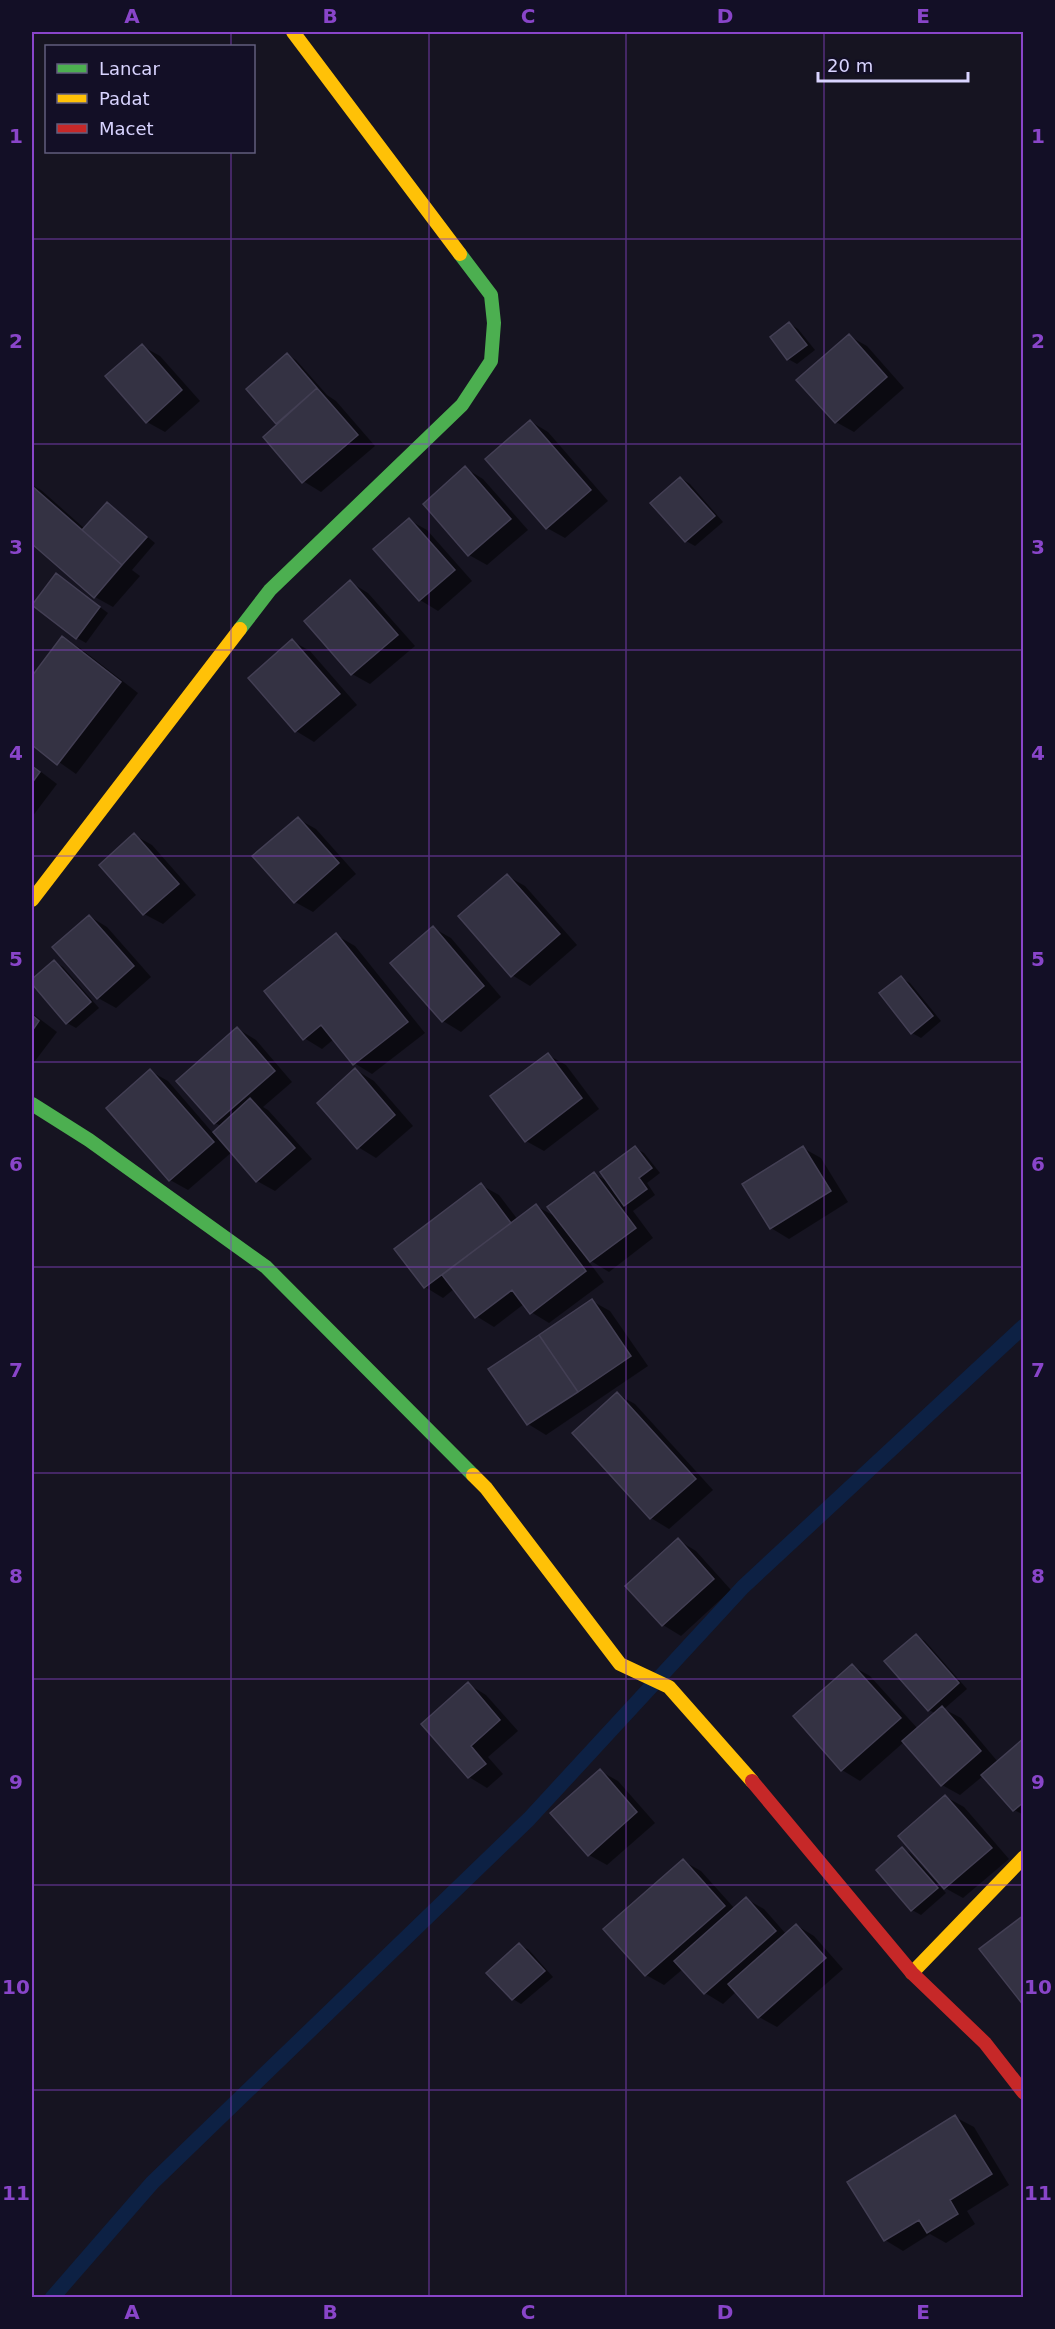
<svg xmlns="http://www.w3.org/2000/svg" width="1055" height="2329" font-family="'DejaVu Sans',sans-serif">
  <rect width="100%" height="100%" fill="#161421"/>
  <path fill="#0007" d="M789,323L798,329L815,350L797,364L788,359Z
    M849,336L867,346L904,388L854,432L836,422Z
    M142,346L160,356L200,401L165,432L147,422Z
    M287,355L296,360L327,395L336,401L375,446L321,492L303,481L277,423Z
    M530,421L548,432L608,501L565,538L547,528Z
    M465,468L483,479L528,530L487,565L469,555Z
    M681,478L690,484L723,522L695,546L686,541Z
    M32,485L41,490L85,529L107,504L155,543L132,570L140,576L113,607L95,597L32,542Z
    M409,520L427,530L472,581L438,611L420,600L375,549Z
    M57,575L108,613L86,643L77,638Z
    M350,582L368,593L415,646L370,684L352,674Z
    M62,638L80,648L138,693L76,774L32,743V678Z
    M292,641L310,651L357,705L314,742L296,731L250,678Z
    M32,765L57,784L32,817Z
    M298,819L316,829L356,874L313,912L295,902Z
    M134,835L152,845L196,895L163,924L144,914L101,865Z
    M507,876L525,886L577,945L530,986L512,975Z
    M89,916L107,927L151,977L116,1008L98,998Z
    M433,928L451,938L501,997L461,1032L443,1021L392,963Z
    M336,935L355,946L425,1033L372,1074L354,1063L334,1039L322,1049L304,1038Z
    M54,962L63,967L99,1008L76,1028L67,1023L32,982Z
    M901,978L910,983L941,1021L921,1038L912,1033Z
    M32,1013L57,1032L32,1065Z
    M238,1029L256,1040L292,1082L263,1107L268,1110L312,1159L275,1191L257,1181L232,1152L188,1190L170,1180L150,1071L168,1081L213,1133L221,1126L215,1123Z
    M548,1055L566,1065L599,1109L544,1151L526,1141Z
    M356,1070L374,1081L413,1126L376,1158L358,1147Z
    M635,1148L644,1153L660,1173L647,1183L655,1195L633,1211L653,1238L609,1272L586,1258L604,1282L549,1323L531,1312L524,1304L494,1327L476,1316L454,1289L443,1298L425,1287L396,1249L481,1185L499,1195L518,1220L536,1206L558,1218L594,1174L609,1182Z
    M803,1148L821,1158L848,1202L789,1239L771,1228Z
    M592,1301L610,1311L648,1366L546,1435L528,1424Z
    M617,1394L635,1404L713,1490L669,1529L651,1518L575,1433Z
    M678,1540L696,1551L731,1590L681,1636L663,1625L627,1586Z
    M916,1636L925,1641L967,1689L944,1709L961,1718L998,1762L1024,1740V1815L1014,1810L983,1776L960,1795L942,1785L904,1742L860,1781L842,1770L795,1717L852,1666L870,1676L918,1729L936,1714L929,1710Z
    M468,1684L486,1695L518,1731L488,1757L503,1774L487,1788L469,1777L423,1724Z
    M600,1771L618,1781L655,1823L607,1865L589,1855Z
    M946,1797L964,1807L1009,1859L963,1898L945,1888Z
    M902,1849L911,1854L946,1893L921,1915L912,1910L878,1871Z
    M683,1861L701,1871L735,1909L746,1899L764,1909L786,1934L796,1925L814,1936L843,1969L777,2027L759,2017L737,1991L723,2004L705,1993L683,1969L664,1985L646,1975Z
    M520,1945L529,1950L553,1977L521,2004L513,1999Z
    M955,2117L974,2127L1009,2185L967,2211L975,2224L946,2243L930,2234L903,2251L885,2240Z"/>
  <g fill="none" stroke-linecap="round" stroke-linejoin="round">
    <path stroke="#0d2144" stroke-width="15" d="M52,2298L152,2183L529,1819L743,1587L1024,1326"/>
  </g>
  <path fill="#343243" stroke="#433f54" stroke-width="1.5" d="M789,322L807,345L787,360L770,337Z
    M849,334L887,377L835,423L796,380Z
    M142,344L182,390L146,423L105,376Z
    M287,353L317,388L276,424L246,389Z
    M317,388L358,435L302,483L263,437Z
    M530,420L591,490L546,529L485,459Z
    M465,466L511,519L468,556L423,504Z
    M680,477L715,516L685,542L650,503Z
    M32,486L122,565L94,598L32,544Z
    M107,502L147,537L122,565L82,530Z
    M409,518L455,570L419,601L373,549Z
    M56,573L100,607L76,639L32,605Z
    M350,580L398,635L351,675L304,621Z
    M62,636L121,682L57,765L32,745V676Z
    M292,639L340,694L295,732L248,678Z
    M32,766L40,772L32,783Z
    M298,817L339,863L294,903L252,856Z
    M134,833L179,884L143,915L99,865Z
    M507,874L560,934L511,977L458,916Z
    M89,915L134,966L97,999L52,947Z
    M433,926L484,986L442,1022L390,963Z
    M336,933L408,1022L353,1065L321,1025L303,1040L264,991Z
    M54,960L91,1002L66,1024L32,984V979Z
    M901,976L933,1016L911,1034L879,993Z
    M32,1015L39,1021L32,1031Z
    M237,1027L275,1071L214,1124L176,1081Z
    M548,1053L582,1098L525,1142L490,1096Z
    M355,1068L395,1115L357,1149L317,1103Z
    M150,1069L214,1142L169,1181L106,1108Z
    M250,1098L295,1148L256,1182L213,1132Z
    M635,1146L652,1168L639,1178L647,1189L624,1206L600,1172Z
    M803,1146L831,1191L770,1229L742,1184Z
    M594,1172L636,1228L590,1262L547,1207Z
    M481,1183L511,1223L424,1288L394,1249Z
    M536,1204L586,1271L530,1314L512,1290L475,1318L442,1275Z
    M592,1299L631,1356L578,1392L539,1335Z
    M539,1335L578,1392L527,1425L488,1369Z
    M617,1392L696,1479L650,1519L572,1433Z
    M678,1538L714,1579L662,1626L625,1586Z
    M916,1634L959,1683L928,1711L884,1661Z
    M852,1664L901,1718L841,1771L793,1716Z
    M468,1682L500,1720L471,1746L486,1764L468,1778L421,1724Z
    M942,1706L981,1751L941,1786L902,1741Z
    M1024,1738V1802L1013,1811L981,1775Z
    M600,1769L637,1812L588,1856L550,1813Z
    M945,1795L992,1848L944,1889L898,1836Z
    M902,1847L938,1888L911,1911L876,1870Z
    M683,1859L725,1906L645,1976L603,1929Z
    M746,1897L776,1931L704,1994L674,1961Z
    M1024,1915V2006L979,1949Z
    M796,1924L826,1958L758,2018L728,1984Z
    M519,1943L545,1971L512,2000L486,1973Z
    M955,2115L992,2174L950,2200L958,2214L927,2233L919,2220L884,2241L847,2182Z"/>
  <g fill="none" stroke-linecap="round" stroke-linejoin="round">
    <path stroke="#4caf50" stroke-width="14" d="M240,629L270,590L462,405L491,361L494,323L491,295L460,254
      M32,1104L89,1140L266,1267L473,1475"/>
    <path stroke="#ffc107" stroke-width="14" d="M293,32L460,254
      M32,900L240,629
      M473,1475L486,1488L620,1664L669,1687L752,1781
      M912,1973L1024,1857"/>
    <path stroke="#c62828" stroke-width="14" d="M752,1781L912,1973L985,2043L1024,2093"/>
  </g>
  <path fill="none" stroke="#8945c9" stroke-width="1.5" stroke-opacity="0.55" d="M231,32V46M429,32V2298M626,32V2298M824,32V2298M231,152V2298M32,239H1024M32,444H1024M32,650H1024M32,856H1024M32,1062H1024M32,1267H1024M32,1473H1024M32,1679H1024M32,1885H1024M32,2090H1024"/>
  <rect width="1055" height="2329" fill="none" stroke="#130f26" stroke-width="66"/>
  <rect x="45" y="45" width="210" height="108" fill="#130f26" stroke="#625e7d" stroke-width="1.5"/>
  <rect x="57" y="64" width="30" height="9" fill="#4caf50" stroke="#625e7d" stroke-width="1.5"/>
  <text x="99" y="75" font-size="18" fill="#d9d4ff">Lancar</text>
  <rect x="57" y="94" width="30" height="9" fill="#ffc107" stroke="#625e7d" stroke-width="1.5"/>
  <text x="99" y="105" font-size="18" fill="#d9d4ff">Padat</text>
  <rect x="57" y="124" width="30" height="9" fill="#c62828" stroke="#625e7d" stroke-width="1.5"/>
  <text x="99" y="135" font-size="18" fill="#d9d4ff">Macet</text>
  <path d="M818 72v9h150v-9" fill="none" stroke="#d9d4ff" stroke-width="3"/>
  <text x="827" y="72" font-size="18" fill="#d9d4ff" stroke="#130f26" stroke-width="4.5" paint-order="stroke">20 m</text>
  <rect x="33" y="33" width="989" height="2263" fill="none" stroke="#8945c9" stroke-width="2"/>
  <g font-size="20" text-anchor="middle" font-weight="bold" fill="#8945c9">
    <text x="132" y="23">A</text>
    <text x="330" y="23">B</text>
    <text x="528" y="23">C</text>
    <text x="725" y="23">D</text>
    <text x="923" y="23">E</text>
    <text x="16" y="143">1</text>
    <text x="1038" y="143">1</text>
    <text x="16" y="348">2</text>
    <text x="1038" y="348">2</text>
    <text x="16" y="554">3</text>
    <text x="1038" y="554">3</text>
    <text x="16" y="760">4</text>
    <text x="1038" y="760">4</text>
    <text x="16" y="966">5</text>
    <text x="1038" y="966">5</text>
    <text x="16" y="1171">6</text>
    <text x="1038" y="1171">6</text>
    <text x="16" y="1377">7</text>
    <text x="1038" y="1377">7</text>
    <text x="16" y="1583">8</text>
    <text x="1038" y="1583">8</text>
    <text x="16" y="1789">9</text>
    <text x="1038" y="1789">9</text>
    <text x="16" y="1994">10</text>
    <text x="1038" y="1994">10</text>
    <text x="16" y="2200">11</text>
    <text x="1038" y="2200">11</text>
    <text x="132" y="2319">A</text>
    <text x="330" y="2319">B</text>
    <text x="528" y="2319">C</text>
    <text x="725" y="2319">D</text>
    <text x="923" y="2319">E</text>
  </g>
</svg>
